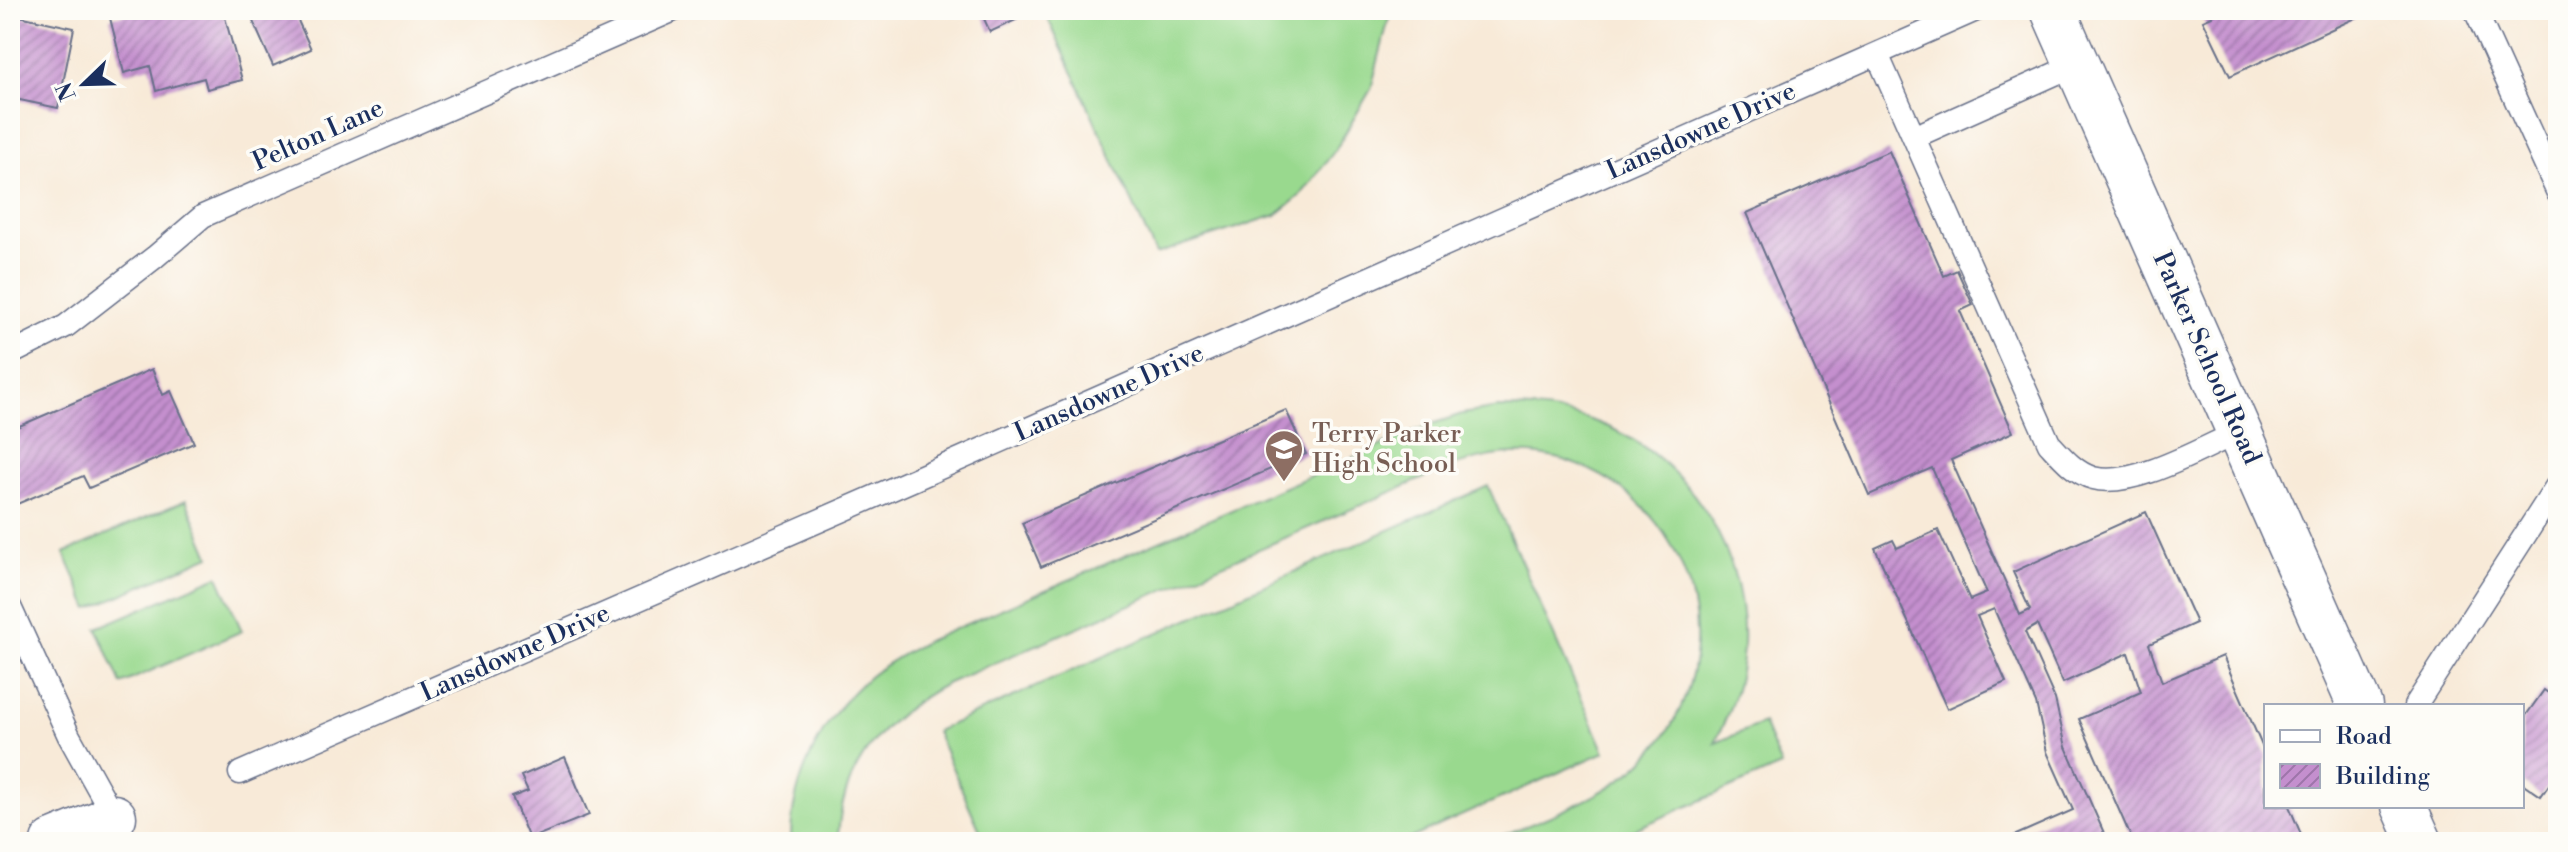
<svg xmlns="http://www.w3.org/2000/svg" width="2568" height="852" font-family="'Libre Bodoni',serif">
  <defs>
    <pattern id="building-hatch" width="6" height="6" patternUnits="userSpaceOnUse" patternTransform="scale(2)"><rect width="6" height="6" fill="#c48fce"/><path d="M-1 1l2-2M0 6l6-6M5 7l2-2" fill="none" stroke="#9e75aa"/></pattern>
  </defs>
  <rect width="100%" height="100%" fill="#fdfcf7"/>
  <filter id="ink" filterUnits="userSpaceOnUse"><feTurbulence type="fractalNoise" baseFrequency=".0125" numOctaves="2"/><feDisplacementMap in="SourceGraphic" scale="16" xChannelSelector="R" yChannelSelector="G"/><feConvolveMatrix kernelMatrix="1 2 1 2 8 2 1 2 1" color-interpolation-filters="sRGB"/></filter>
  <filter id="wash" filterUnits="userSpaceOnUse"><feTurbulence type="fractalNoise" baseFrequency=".006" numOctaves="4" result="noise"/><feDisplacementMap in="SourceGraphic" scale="32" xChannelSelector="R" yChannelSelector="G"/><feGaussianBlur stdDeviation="1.8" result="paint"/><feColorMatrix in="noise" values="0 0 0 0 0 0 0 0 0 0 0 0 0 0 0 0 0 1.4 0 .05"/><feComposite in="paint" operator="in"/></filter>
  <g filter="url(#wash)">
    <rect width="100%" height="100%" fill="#f8ead8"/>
    <path fill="#99d98e" stroke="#5a8476" stroke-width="2" d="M1044,10H1391L1371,89L1336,149L1301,195L1276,215L1156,254Z
      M1498,408C1533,408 1566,410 1599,423C1701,463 1764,580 1737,686C1732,706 1723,725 1715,743L1763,723L1781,766L1605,842H1487C1544,817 1613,798 1654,749C1749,638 1673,467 1530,454C1501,452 1474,459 1447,468L946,684C884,717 839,768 838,842H791C790,781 823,716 869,677C887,662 907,652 927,641L1429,425L1462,414Z
      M1488,486L1605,752L1402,842H985L936,731Z
      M186,500L210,556L89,609L64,553Z
      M218,576L242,631L121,684L97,628Z"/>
    <g id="blocks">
      <path fill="url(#building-hatch)" d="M141,10H223L242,80L207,89L204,78L156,91L150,66L124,73L110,18Z
        M248,10H299L294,12L311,49L273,66Z
        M980,10H1016L1020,18L990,32Z
        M2225,10H2373L2230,76L2203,20Z
        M10,14L74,28L58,108L10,98Z
        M1889,151L1944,276L1957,270L1973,305L1960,311L2013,432L1951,460L2020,615L2030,610L2013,572L2146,512L2196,623L2149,644L2162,682L2223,656L2266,755V806H2289L2301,834L2283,842H2133L2079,719L2141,692L2128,653L2063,683L2037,625L2025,632L2055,699L2066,747L2108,842H2000L2073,810L2047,752L2036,703L1994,609L1977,616L2006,682L1947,709L1875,548L1893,540L1897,548L1938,530L1970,600L1987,593L1932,468L1869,495L1747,213Z
        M152,369L163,395L171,391L194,443L89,488L83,476L10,507V430Z
        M1286,410L1306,454L1041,567L1022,523Z
        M2544,690L2558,700V772L2541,796L2522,783V721Z
        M565,757L589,815L529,839L512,797L528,791L521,776Z"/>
    </g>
  </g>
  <g filter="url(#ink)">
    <use href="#blocks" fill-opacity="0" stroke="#687089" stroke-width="2"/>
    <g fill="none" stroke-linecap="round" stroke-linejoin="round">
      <g stroke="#687089" stroke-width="25">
        <path id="service" d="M2475,10L2558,193
          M1877,54L2049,443C2061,456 2075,473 2093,478C2133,489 2202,448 2239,432
          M1914,137L2077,64
          M10,354L66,326L155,257L203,216L674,10
          M10,607L69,736L114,817
          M2415,706L2558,484
          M240,773L908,482L1976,10"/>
      </g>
      <g stroke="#687089" stroke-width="47">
        <path id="minor" d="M2053,10L2360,706
          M2404,806L2420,842
          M53,842L114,817"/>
      </g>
      <use href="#service" stroke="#fff" stroke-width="22"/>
      <use href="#minor" stroke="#fff" stroke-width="44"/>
    </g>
  </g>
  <defs>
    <g id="school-pin" transform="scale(2)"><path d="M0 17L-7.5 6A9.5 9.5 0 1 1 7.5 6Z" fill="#8d6e63" stroke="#fdfcf7"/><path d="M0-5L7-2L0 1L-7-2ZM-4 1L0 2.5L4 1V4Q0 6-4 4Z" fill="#fff"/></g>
  </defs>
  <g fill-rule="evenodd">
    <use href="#school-pin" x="1284" y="449"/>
  </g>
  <g text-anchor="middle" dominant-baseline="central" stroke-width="7" stroke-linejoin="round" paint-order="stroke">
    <g font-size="26" fill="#1b2f5e" stroke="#fdfcf7">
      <text transform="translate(1701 131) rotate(-24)">Lansdowne Drive</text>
      <text transform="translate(318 135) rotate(-24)">Pelton Lane</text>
      <text transform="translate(2207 358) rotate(66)">Parker School Road</text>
      <text transform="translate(1109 393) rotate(-24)">Lansdowne Drive</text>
      <text transform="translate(515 653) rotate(-24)">Lansdowne Drive</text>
    </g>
    <g font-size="26" fill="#785e54" stroke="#fdfcf7" text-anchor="start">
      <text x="1312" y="434">Terry Parker<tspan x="1312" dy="30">High School</tspan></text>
    </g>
  </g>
  <rect width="2568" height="852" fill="none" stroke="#fdfcf7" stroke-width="40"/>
  <rect x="2264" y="704" width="260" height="104" fill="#fdfcf7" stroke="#a3aaba" stroke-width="2"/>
  <rect x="2280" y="730" width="40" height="12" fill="#ffffff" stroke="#a3aaba" stroke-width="2"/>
  <text x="2336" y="744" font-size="24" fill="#1b2f5e">Road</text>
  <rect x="2280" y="764" width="40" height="24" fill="url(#building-hatch)" stroke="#a3aaba" stroke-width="2"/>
  <text x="2336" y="784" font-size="24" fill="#1b2f5e">Building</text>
  <g transform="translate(84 84) rotate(247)" stroke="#fdfcf7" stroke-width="6" paint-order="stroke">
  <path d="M0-6L14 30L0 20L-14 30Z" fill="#1b2f5e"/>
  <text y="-12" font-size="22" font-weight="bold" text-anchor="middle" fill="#1b2f5e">N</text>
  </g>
</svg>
